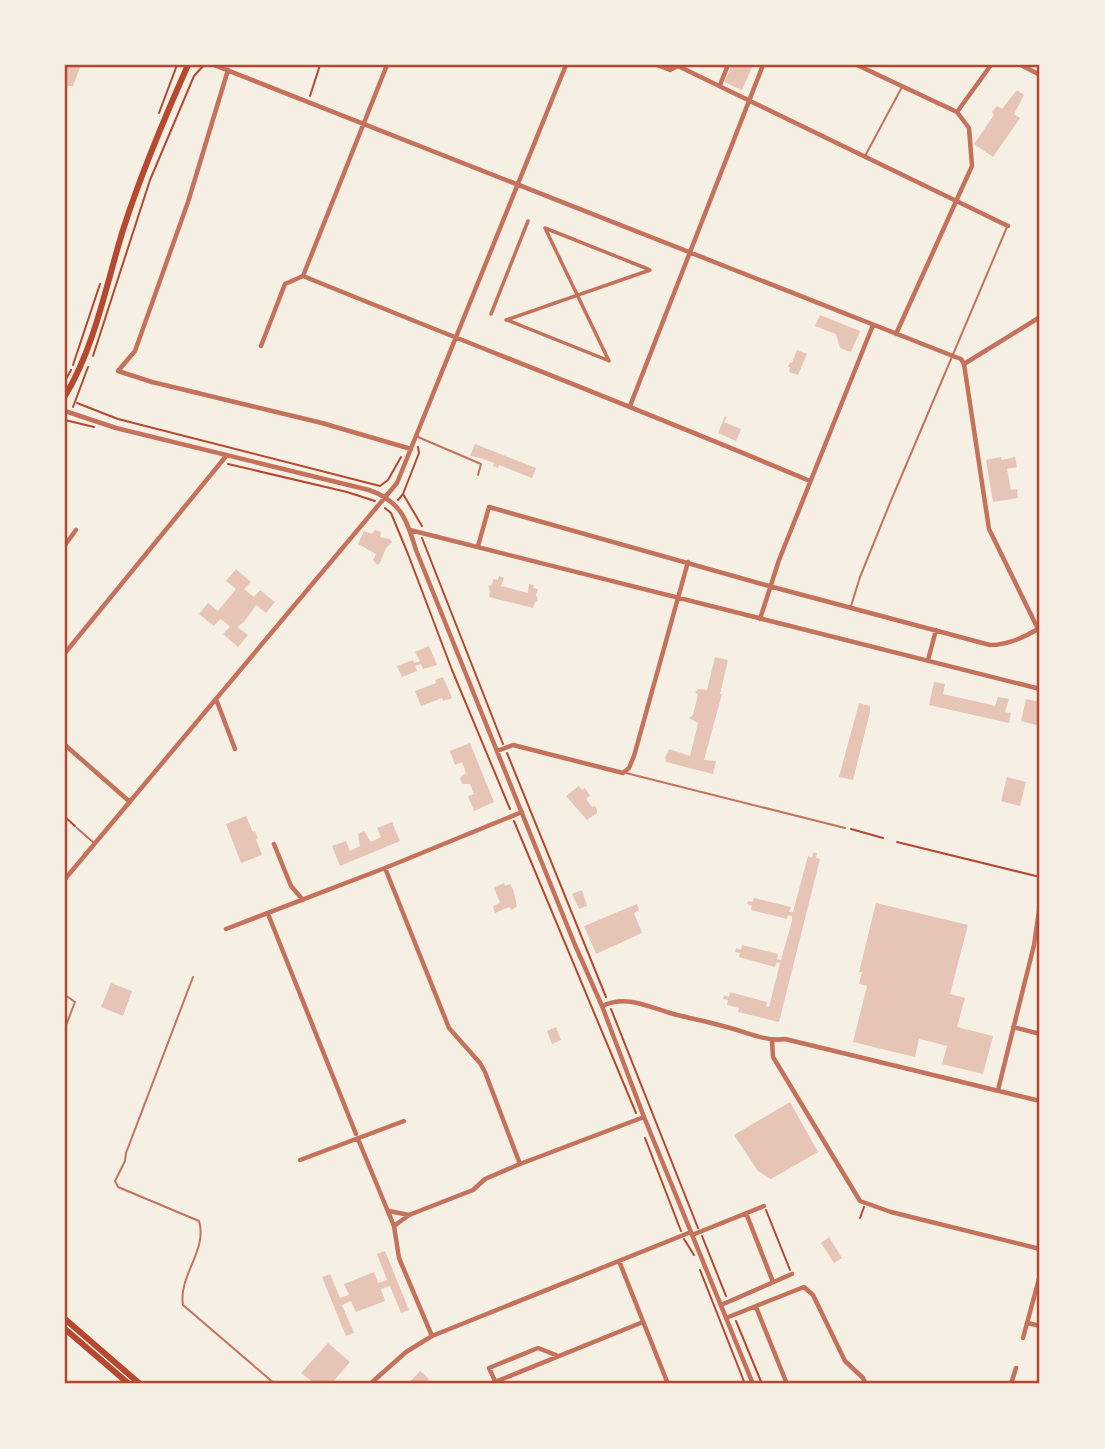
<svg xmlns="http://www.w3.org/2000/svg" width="1105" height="1449" font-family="'Crimson Pro',serif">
  <rect width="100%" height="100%" fill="#f6efe4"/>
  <path fill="#e6c5b7" d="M67,65H81L73,86H66L65,83Z
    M732,65H753L742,90L724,82Z
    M1017,90L1024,95L1014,114L1020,118L993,157L974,144L994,115L992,112L997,106L1002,109Z
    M820,315L860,331L851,352L840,348L836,334L815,326Z
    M797,350L807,354L798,375L789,372L790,367H788L790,362L792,363Z
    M725,416L727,417L724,422L741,429L736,441L718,433Z
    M475,444L536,468L532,478L499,465L498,468L493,466L494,463L477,457L470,456Z
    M1001,457L1002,460L1015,457L1017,467L1007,469L1011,490L1017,489L1018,498L993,502L986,460Z
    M375,530L381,532L380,537L390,539L392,542L386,548L380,563L377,565L373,560L376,554L358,544L364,531L372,534Z
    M236,569L251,582L244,589L254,597L260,590L275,602L266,613L256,605L244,622L237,627L248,635L238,647L223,634L230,627L226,623L220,619L214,626L199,614L208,603L218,611L236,589L226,581Z
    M499,576L504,578L501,586L528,593L529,584L534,585L533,588L538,589L536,595L538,601L535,602L533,608L489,597L490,591L488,586L492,585L493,579L498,580Z
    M429,646L437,665L423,669L421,664L415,666L417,671L402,677L397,666L413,660L414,663L420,661L415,652Z
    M715,657L728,660L720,694H722L704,760L716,761L713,774L666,762L665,758L669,749L690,756L698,723L689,718L693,715L698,695L695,692L698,689L707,690Z
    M443,677L452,698L443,701L442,698L421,706L415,691L436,683L435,680Z
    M934,682L945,684L943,694L974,701L995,706L998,697L1009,699L1005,712L1011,713L1009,723L929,705Z
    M1026,699L1040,702V726L1021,721Z
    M859,703L870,706V712L853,780L839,777Z
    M470,743L494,802L474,811L468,796L474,794L470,784H462L460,778L466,773L462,762L455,765L450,751Z
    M1007,777L1026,782L1020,806L1001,801Z
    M579,786L582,790L585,788L590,796L586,799L592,807L595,806L597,810V813L587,820L566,796Z
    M246,816L253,832L255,831L258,838L256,839L262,855L241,863L226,824Z
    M392,822L400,841L340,866L332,846L346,841L350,851L360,846L358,834L364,831L371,842L381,837L377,828Z
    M813,853H817L816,858L820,859L779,1022L738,1012L739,1008L727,1005L728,1000L723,999L724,995L729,997L730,992L767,1002L766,1006L769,1007L780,963L777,962L775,967L739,957L740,953L735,952L736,948L741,950L742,945L778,954L777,959L781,960L792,921V916L788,915L787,919L751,910L752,906L747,904L748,901L753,902L754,898L791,907L789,912H793L808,856L812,858Z
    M504,883L505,886L510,884L513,889L517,906L512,910L509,907L495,913L493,906L500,903L494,888Z
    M582,890L587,906L579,909L572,894Z
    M876,903L968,925L950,994L965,998L957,1027L993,1036L983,1074L942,1064L947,1046L932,1042L919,1039L915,1057L853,1042L867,986L859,984L862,972H859Z
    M637,904L639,910L634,913L642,933L596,954L584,926Z
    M111,983L132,991L123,1016L101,1007Z
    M556,1027L561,1040L552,1044L547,1031Z
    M790,1102L818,1152L771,1179L758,1171L734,1135Z
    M829,1237L842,1258L834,1263L821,1243Z
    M385,1251L409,1310L401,1313L390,1286L381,1289L385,1301L356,1312L351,1301L342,1305L354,1333L346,1336L322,1277L330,1274L340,1298L349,1295L344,1284L374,1272L378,1283L387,1280L377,1254Z
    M328,1343L350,1362L331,1384H315L301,1373Z
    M420,1371L429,1379L424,1384H408Z"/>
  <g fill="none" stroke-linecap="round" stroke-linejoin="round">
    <path stroke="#b5482f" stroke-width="2" d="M310,96L320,65
      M159,113L177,65
      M93,356L150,180L194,76L204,65
      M73,365L100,284
      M65,381L71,370
      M77,403L118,419L380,486
      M73,407L88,367
      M65,420L94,427
      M228,464L347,492L375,501
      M380,486L388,480L401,457
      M403,494L422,526
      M398,500L403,494L419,453L418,447
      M385,508L391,513L408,554L452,670L510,809
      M422,538L503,744
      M507,753L606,997
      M65,817L75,826
      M514,821L636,1113
      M851,829L883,838
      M897,842L1040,877
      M611,1009L698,1228
      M645,1138L681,1231
      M766,1210L790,1270
      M860,1218L864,1207
      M702,1236L726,1296
      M684,1239L694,1255
      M700,1270L745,1384
      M736,1321L762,1384"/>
    <path stroke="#c5725c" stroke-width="2" d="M865,156L902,87
      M418,437L481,464L478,475
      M851,606L860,577L890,503L1007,227
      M626,773L845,828
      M77,828L94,843
      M193,977L126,1153L125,1161L115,1181L118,1187L199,1221C208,1250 178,1276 183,1305L275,1384
      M65,995L75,1002L65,1028"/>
    <path stroke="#c5725c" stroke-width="3.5" d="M545,228L609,361
      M545,228L648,269
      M491,314L528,221
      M506,320L650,270
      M507,320L607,360"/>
    <path stroke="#c5725c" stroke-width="4.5" d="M214,65L953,356L961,359L964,364
      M657,65L670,70L678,66L1008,226
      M857,65L957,112
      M1021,65L1040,75
      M228,70L188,202L135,351L118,371L152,382L322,423L411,449
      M720,85L728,65
      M957,112L991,65
      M303,276C472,345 642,410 810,481
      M896,334L972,166L969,128L957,112
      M261,346L285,284L303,276L387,65
      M964,364L989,529L1040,633
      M964,364L1040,317
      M630,406L763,65
      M65,411L116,428L369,490C401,501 407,520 416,550L575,945L602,1006L644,1117L753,1384
      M410,530L1040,689
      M65,545L76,530
      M478,546L489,507L769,586L990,645C1008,645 1023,638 1038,629
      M760,619L779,560L873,325
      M65,653L227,455
      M928,660L936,630
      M216,699L235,749
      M65,745L130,802
      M497,751L513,745L623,773L629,768L634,756L688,562
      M274,844L291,886L303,900
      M385,868L449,1028L480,1063L485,1072L520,1164L644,1117
      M65,879L397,483L566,65
      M268,914L356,1134
      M226,929L385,868L522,812
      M602,1006C627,995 646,1006 670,1013C687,1018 705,1021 723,1026C744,1031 764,1042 785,1039L1040,1101
      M1013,1027L1040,1034
      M772,1041L773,1057L860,1201L891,1212L1040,1249
      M998,1090L1034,945L1040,904
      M358,1139L394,1226L399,1258L432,1336
      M300,1160L404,1121
      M389,1211L409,1215L473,1190L485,1179L520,1164
      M746,1213L773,1282
      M394,1226L409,1215
      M692,1235L764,1206
      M619,1261L668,1384
      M721,1305L792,1274
      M756,1307L787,1384
      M726,1318L804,1287L813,1295L845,1361L863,1378L866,1384
      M1028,1323L1040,1326
      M1023,1338L1040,1275
      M495,1382L643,1322
      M496,1383L489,1368L538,1348L556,1355
      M370,1384L406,1352L432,1336L691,1232
      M1011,1384L1016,1368"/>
    <path stroke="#b5482f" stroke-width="6" d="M65,1319L140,1384
      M65,1329L129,1384"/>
    <path stroke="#b5482f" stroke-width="6" d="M65,396C95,346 106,285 123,230C141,173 164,119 188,65"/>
  </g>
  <rect width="1105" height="1449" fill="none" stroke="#f6efe4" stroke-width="133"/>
  <rect x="66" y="66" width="972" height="1316" fill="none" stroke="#b5482f" stroke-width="2.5"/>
</svg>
